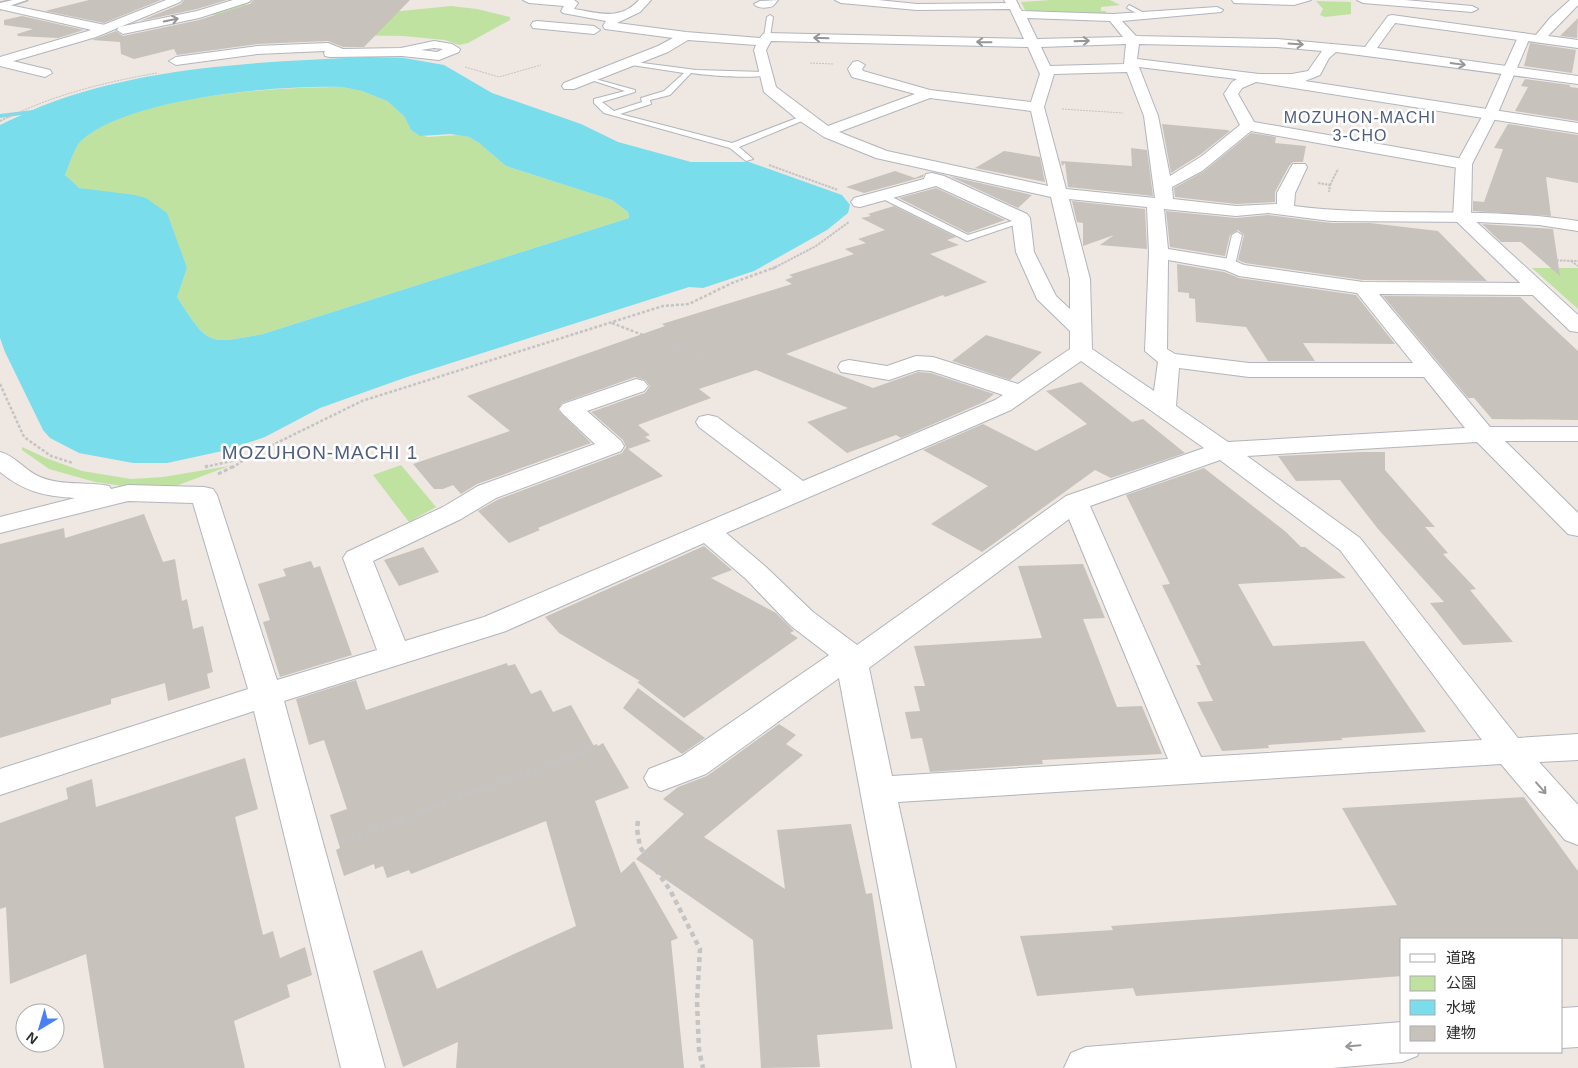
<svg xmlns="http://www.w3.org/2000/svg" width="1578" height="1068" font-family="Arial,'Noto Sans JP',sans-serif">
  <rect width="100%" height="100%" fill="#eee7e2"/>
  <path fill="#c0e2a1" d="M344,0L374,9L401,11L451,6L477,9L510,17V20L468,43L459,45L445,40L403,36L334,35L208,14L242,4L280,7Z
    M1051,0H1110L1120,5L1101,7V11H1105L1109,15L1026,12L1021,2Z
    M1316,1L1351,2V14L1325,17L1320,15L1323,9Z
    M342,87L362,91L387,101L404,116L411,130L417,134L428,137L458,135L469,137L479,143L506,166L612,200L628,212L629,218L263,334C207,345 208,345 177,297L187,267L90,191L74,186L65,175C69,165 73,148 81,141C130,95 277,87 342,87Z
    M1532,268H1578V309Z
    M22,447L46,458L82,471L131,479L163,477L229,466L168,489L129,487L95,482L49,469L22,450Z
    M401,465L436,507L409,522L373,475Z"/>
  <path fill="#79ddec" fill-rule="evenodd" d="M368,57L404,58L444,65L492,93L581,124L618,142L691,162H749L842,195L850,205L848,213L827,230L754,271L703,288L689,287L407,377L320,408L265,437L227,450L167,463H133L79,453L50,438L43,430L5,352L0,338V125C14,118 28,112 42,106C144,66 260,62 368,57ZM342,87L362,91L387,101L404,116L411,130L420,136L451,134L469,137L479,143L506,166L612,200L628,212L629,218L263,334C207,345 208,345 177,297L187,268L167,213L146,198L135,195L79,188L65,175C69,165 74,148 81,141C128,97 279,85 342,87Z"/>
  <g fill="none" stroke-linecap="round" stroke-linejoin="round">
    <path fill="#79ddec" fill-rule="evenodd" d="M33,110L36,112L35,113L0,118V114Z"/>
  </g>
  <path fill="#c8c2bc" d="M89,0H161L104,23L45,11Z
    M184,0H227L197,9L140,21L181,4Z
    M253,0H410L364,47H343L328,41L257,44L177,55L174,49L134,59L121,54L120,42L92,40L116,31L123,36L199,20L250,4Z
    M22,16L84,30L58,38L18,36L17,34L33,29L4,25V20Z
    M1578,18L1577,38L1560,36Z
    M1530,43L1576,50L1572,73L1524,66Z
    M1525,79L1570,85V87L1578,88V121L1515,111L1528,87L1521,86Z
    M1162,124L1227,130L1230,131L1201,154L1171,173Z
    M1508,124L1578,135V183L1546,177L1551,216L1473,211V201L1484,202L1503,149L1494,148Z
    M1251,133L1276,137L1275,143L1306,146L1303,162H1293L1289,166L1275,192V202L1236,204L1175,197L1174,188L1203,172Z
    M1131,148L1147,150L1153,196L1068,187L1065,163L1062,166L1061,161L1132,166Z
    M1004,151L1040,157L1045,182L975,168Z
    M895,171L915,178L924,174L923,177L864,193L846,187Z
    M949,176L1032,195L1018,208Z
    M936,188L1005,220L968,233L899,198Z
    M1072,201L1145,209L1147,249L1100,245L1114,235L1083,246V223L1077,222Z
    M894,206L956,237L947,240L959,245L930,254L987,282L945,297L943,295L786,354L873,388L918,372L931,373L994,394L984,402L901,438L896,435L847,453L807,422L848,408L756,370L699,389L711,398L638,425L650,435L645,437L651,441L628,449L663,476L538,528L540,530L509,543L478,511L497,500L622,453L626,447L623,440L591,412L645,393L650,386L645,380L635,377L562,403L558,410L591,443L477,484L461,494L453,485L443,489H434L413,464L510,431L467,396L665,326L662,324L792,284L785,280L793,277L789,275L854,254L845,249L866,243L858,239L885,230L861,218L871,216L868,214Z
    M1166,211L1236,218L1268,215L1331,223H1370L1438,231L1487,281L1363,280L1245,263L1238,260L1244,235L1238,230L1230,235L1225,256L1170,247Z
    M1482,224L1553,229L1560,276L1521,242H1501Z
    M1177,264L1224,272L1239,278L1356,295L1395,344L1303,343L1315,361H1268L1246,327L1196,322L1195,299L1189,298V293L1178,292Z
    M1383,296L1520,297L1578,351V420L1492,419L1474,398H1468Z
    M986,335L1042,352L1010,380L952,361Z
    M1081,382L1132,422L1143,419L1185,453L1111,478L1095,470L982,552L931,524L988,486L923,450L983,424L1036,451L1087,424L1046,391Z
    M1362,452H1385V470L1435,527H1425L1448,553L1443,554L1476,589L1470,590L1513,642L1463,645L1430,603L1444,602L1378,529L1340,480L1296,481L1278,456Z
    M1204,468L1286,532L1301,547H1305L1346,578L1238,584L1273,646L1364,641L1426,732L1341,738L1343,740L1268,745L1269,748L1222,751L1197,702L1213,701L1196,665H1201L1162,585L1170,584L1126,495Z
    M144,514L163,562L175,559L182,601L187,599L193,629L203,626L213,672L207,674L210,688L168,701L165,683L111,699V704L0,738V544L64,528L65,538Z
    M704,546L732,570L711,578L776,613L794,631L790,633L798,638L684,718L637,682L640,681L559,633L545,617Z
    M423,547L439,572L399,586L384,560Z
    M311,561L314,568L320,566L352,655L280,677L263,622L270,620L258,584L286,576L283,569Z
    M1083,564L1105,618L1083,619L1117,707L1142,706L1162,754L1042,760L1043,764L930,772L922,738L911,739L905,712L920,711L914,686H925L914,646L1042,638L1018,566Z
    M507,663L508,666L515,664L531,694L541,690L553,712L571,705L595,748L603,743L629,788L595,801L621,873L634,861L678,938L671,941L684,1068H456L458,1042L403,1067L373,971L422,950L437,989L576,926L546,821L411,874L409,870L387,878L383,866L375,869L374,864L344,876L336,850L340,848L330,815L347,809L324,740L309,745L296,699L356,680L366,710Z
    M638,688L705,738L682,754L623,708Z
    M779,724L796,735L786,744L803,755L704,837L785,889L777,830L851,824L866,894L872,893L893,1029L817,1035L820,1067L761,1068L753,940L636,859L684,814L663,799L678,787L707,776Z
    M245,758L258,809L235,817L263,935L273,931L280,958L305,947L312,975L287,985L290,997L234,1021L245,1068H104L86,954L10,984L6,907L0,909V823L68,799L66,788L92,779L96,807Z
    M1524,797L1578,871V939H1402V976L1136,996L1133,988L1037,996L1020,936L1113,930L1111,926L1397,905L1342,808Z"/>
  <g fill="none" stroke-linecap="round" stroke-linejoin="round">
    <g stroke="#b2b5bd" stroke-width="2">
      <path id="service" d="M1232,0H1311L1294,5L1234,3Z
        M1129,5L1146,14L1147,15L1142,16L1127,8Z
        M770,15L773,17L770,37L767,39L764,37L767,17Z
        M627,61L696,70L765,72L768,74C759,80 705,75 691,73L670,95L650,100L651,104L620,114L732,143L802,116L809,118L739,147L753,159L746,161L730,148L604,113L594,103V99L625,91L588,79V77L635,90V92L602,102L614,111L642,102L641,98L664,91L684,73L625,64V62Z
        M884,193L968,235L1021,218L1026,221L967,241L881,198L880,196Z
        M1237,232L1242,235L1235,265L1230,268L1225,265L1232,235Z"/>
    </g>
    <g stroke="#b2b5bd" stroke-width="3">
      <path id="pedestrian" d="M13,0H27L0,9V3Z"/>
    </g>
    <g stroke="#b2b5bd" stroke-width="2">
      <path id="minor" d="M233,0H251L249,2L199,18L123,34L117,30L119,27L197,11Z
        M523,0H574L578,3L574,9C599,13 620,21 639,0H651L640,12L617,23L686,32L760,38L763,34L767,33L1024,39L1010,9L917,10L841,3L835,0H878L917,4L1013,3L1017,4L1022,11L1113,14L1217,7L1223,10L1221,12L1122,21L1136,36L1277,39L1365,47L1388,16L1392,15L1536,35L1550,18L1570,0H1578V5L1548,36L1578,40V48L1395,23L1377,48L1578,76V84L1336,52L1329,58L1320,75L1305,81L1578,123V133L1256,82L1242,88L1238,94L1254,122L1464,159L1470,161L1472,164L1470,167L1464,169L1251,131L1202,171L1172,187L1173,199L1236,206L1277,204V193L1291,167L1293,164H1305L1307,167L1295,193L1294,206C1388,218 1484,206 1578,221V231L1539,225L1477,222L1331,221L1268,213L1236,216L1164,209L1168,249L1230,259L1244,265L1363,282L1538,283L1545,285L1548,289L1545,293L1538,295L1379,294L1490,427H1578V441H1505L1578,513V536L1568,534L1477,442L1247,456L1360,538L1518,738L1578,734V760L1539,762L1578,805V845L1565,840L1501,764L898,802L956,1068H912L839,678L706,774L661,791L649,787L644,778L649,769L682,756L829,655L791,626L746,579L704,543L506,631L284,701L385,1068H341L254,711L0,795V769L248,689L193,503L128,501L0,533V517L75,498C44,496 25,492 0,472V452C15,456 23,468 36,475C58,487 86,481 109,486L111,489L128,485L204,487L213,489L217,495L277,680L377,650L343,558L347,552L443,507L478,486L595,444L563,414L559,409L563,404L636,379L644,381L648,386L644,391L587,411L621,441L624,446L621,451L496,498L461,519L373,561L405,641L484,617L782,490L699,427L696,422L699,417L708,415L717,417L803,481L995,400L1003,395L931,371L918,370L889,380L841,372L838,367L841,362L849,360L887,366L916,356L933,357L1018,384L1070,349V331L1037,299L1016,252L1012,221L936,186L860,207L854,206L851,202L854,198L924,179L926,174L932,173L944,176L1027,214L1030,218L1034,252L1056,296L1070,309V279L1051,197L876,158L824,137L797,119L764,92L754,50L756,45L688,40L668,52L574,89H564L562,86L564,83L658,46L673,38L605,29L603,26L606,21L563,13L561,11L564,6L529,3ZM1027,18L1110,21L1123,37L1037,39ZM771,41L1028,47L1040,74L1031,102L930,90L863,71L862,69L865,65L858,61L853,62L848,69L852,77L915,94L828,126L776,87L766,50ZM1126,44L1124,64L1050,66L1041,47ZM1139,44L1277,47L1322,51L1308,71L1292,74H1259L1137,59ZM1139,67L1237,79L1232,82L1224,94L1240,125L1202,156L1170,176L1158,116ZM1127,72L1144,116L1155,198L1066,189L1044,107L1054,74ZM930,98L1031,111L1048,186L887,151L839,132ZM1069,199L1147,207L1149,253L1145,351L1158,362L1154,391L1092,349L1090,279ZM1168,260L1225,270L1239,276L1357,293L1413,363H1249L1175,354L1167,349ZM1081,361L1204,448L1066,496L857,645L813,612L766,567L726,533L1011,410ZM1179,368L1249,377H1424L1465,428L1228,442L1176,406ZM1220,460L1340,550L1482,740L1201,757L1090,506ZM1069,519L1168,759L892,776L869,668Z
        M778,0L773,6C767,8 758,9 754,4L760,1Z
        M1357,0H1405L1472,6L1478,9L1472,12L1363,3Z
        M0,3L105,25L111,29L105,33L0,9Z
        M537,21L594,26L600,30L594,34L533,28L531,25L533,22Z
        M434,41L452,44L460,49L459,52L439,60L402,56L330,57L325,56L324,53L325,51L257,54L176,65L169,61L176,57L257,46L328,43L343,49L401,48ZM434,48L443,49L437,52L421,50Z
        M0,58L50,70L52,73L45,77L0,66Z"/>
    </g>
    <g stroke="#b2b5bd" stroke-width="2">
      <path id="tertiary" d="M1004,0H1016L1019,6L1017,8H1009Z
        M1524,33L1530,37L1497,115L1472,164L1471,217L1578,315V332L1570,331L1453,218L1456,164L1483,115L1518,37Z
        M1578,1007V1047L1562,1048V1008Z
        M1402,1022V1052H1419L1417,1056L1402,1062L1332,1068H1064L1071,1053L1086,1047Z"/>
    </g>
    <g stroke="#b2b5bd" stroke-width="2">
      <path id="secondary" d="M166,0H182L180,2L96,37L0,65V57L88,31Z"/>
    </g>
    <path stroke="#c4c4c4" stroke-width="1" stroke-dasharray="2 1" stroke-linecap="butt" d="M810,63L833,64
      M465,67L499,77L541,65
      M1062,109L1123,113
      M9,117C56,94 106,82 157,73"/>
    <path stroke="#c4c4c4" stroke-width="2" stroke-dasharray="2.5 1" stroke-linecap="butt" d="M0,121L12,115
      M769,165L838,190
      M1318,183L1330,185L1329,192
      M1330,185L1338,169
      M1546,260L1578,261
      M1571,261L1578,266
      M772,269L816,246L849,222"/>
    <path stroke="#c4c4c4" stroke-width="2.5" stroke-dasharray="3 2" stroke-linecap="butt" d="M612,323L707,360
      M0,384L24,437L51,456L73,463
      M205,467L245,458
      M232,468L248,457L362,401L663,306L689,304L732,283L776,267"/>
    <path stroke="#c4c4c4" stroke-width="3" stroke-dasharray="4 2.5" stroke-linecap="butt" d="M205,467L208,466
      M218,474L234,466"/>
    <path stroke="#c4c4c4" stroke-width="4.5" stroke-dasharray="5 4" stroke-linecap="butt" d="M638,821L637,829L640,847L670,890L700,949L697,1001L699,1050L703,1068
      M340,842L601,745"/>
    <use href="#service" fill="#fff" fill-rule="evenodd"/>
    <use href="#pedestrian" fill="#fff" fill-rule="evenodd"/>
    <use href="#minor" fill="#fff" fill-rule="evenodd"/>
    <use href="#tertiary" fill="#fff" fill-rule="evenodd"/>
    <use href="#secondary" fill="#fff" fill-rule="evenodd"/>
  </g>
  <defs><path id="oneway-shaft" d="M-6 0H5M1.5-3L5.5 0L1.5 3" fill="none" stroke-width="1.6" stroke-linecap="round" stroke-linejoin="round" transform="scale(1.25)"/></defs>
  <g stroke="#969696">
    <use href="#oneway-shaft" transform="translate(171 20) rotate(-12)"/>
    <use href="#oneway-shaft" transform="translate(821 38) rotate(-178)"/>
    <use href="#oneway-shaft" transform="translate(1082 41) rotate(-2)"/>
    <use href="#oneway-shaft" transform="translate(984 42) rotate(-179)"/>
    <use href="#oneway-shaft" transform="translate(1296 44) rotate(4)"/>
    <use href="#oneway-shaft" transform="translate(1458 64) rotate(8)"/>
    <use href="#oneway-shaft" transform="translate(1541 788) rotate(49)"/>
    <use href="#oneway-shaft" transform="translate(1353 1046) rotate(175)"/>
  </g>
  <g text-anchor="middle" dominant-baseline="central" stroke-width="5" stroke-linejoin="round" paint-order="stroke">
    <g font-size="16" letter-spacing="1" fill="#4f5e7e" stroke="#fff">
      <text x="1360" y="117">MOZUHON-MACHI<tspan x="1360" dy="18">3-CHO</tspan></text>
    </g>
    <g font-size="19" letter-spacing="1" fill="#4f5e7e" stroke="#fff">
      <text x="320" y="452">MOZUHON-MACHI 1</text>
    </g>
  </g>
  <rect x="1400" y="938" width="162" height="115" fill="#ffffff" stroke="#ababab"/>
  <rect x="1410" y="954" width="25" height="8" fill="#ffffff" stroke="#ababab"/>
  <text x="1446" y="963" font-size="15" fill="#2e2e2e">道路</text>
  <rect x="1410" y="976" width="25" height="15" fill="#c0e2a1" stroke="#ababab"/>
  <text x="1446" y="988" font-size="15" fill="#2e2e2e">公園</text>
  <rect x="1410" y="1000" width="25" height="15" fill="#79ddec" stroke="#ababab"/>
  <text x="1446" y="1013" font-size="15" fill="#2e2e2e">水域</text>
  <rect x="1410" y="1026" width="25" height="15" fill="#c8c2bc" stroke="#ababab"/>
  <text x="1446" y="1038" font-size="15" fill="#2e2e2e">建物</text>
  <g transform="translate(40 1028) rotate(218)"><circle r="24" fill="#ffffff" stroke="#ababab"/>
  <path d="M0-4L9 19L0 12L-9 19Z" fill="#4980f4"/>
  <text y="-8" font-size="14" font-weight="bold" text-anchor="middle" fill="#2e2e2e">N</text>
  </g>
</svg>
